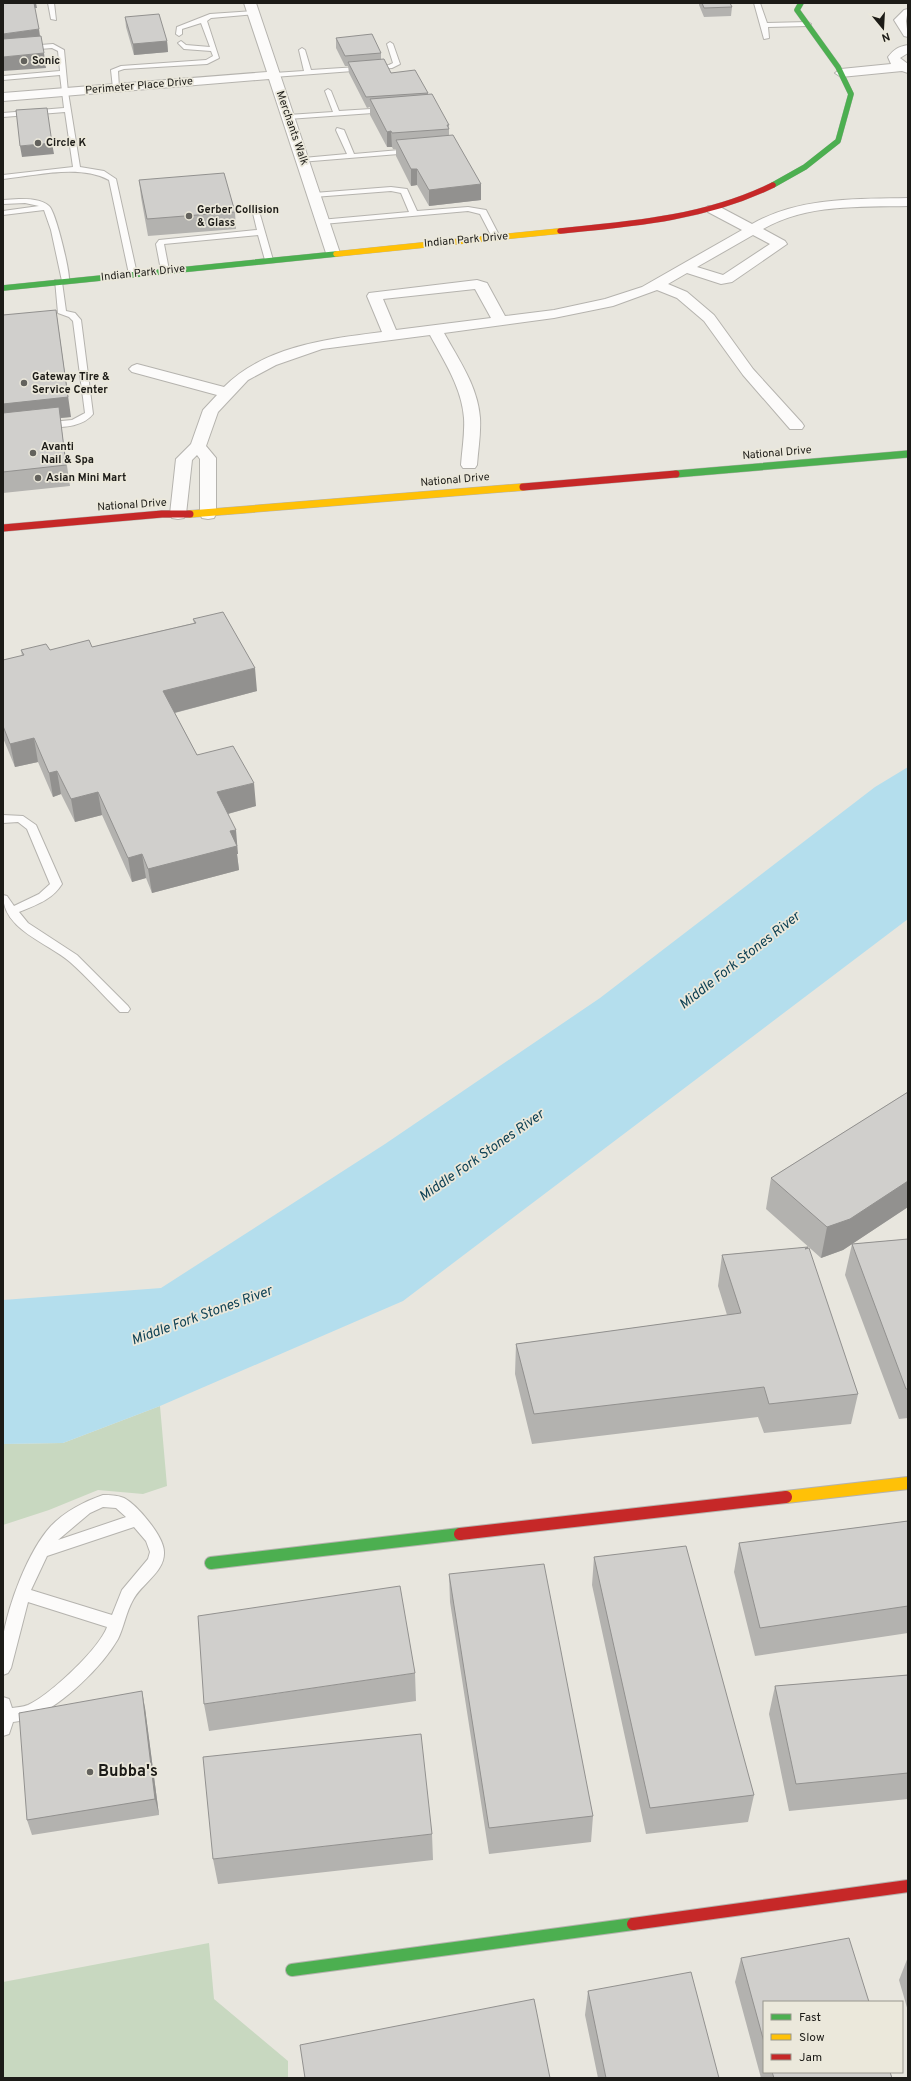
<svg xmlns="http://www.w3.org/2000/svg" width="911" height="2081" font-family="Overpass,sans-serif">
  <rect width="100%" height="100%" fill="#e8e6de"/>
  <path fill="#c8d8c0" d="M160,1406L167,1486L143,1494L98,1490L49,1510L3,1525V1444L63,1443Z
    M209,1943L214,1999L288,2061V2078H3V1982Z"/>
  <path fill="#b4deed" d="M908,767V919L403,1301L160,1406L63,1443L3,1444V1300L161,1288L385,1144L600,998L875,787Z"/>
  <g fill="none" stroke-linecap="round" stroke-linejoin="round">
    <g stroke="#b5b3ae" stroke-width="2">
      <path id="lane" d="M48,3H54L56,20L51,19Z
        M754,3H760L767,23L808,22L811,24L808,26L768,27L769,38L764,39Z
        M254,11L256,12V14L211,18L207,21L219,58L207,64L124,69L118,71L119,88L116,90L113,88L111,70L121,66L206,60L213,56L211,51L184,49L178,43L181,41L186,45L210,47L201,23L182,29V34L179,36L176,34L177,27L210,14Z
        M390,42L393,44L400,64L392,68L274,77L271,75L274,73L304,71L299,50L302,48L305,50L311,70L389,65L393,63L387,44Z
        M53,44L64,50L68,92L80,167L104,171L116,179L137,274L136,276L129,274L109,180C79,164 35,176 3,179V175L73,167L65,112L3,117V113L64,108L60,75L3,80V76L60,71L58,51L52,48L3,52V48Z
        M328,89L331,91L339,111L387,108L391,110L387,112L288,119L284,117L288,115L333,112L325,91Z
        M337,128L344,130L354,154L411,149L415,151L411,153L300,162L299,160L303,158L347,154L336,130Z
        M391,187L407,189L417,211L468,207L486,210L500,237L493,239L480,214L468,211L323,224H320V220L409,212L401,193L391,191L314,197L310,195L314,193Z
        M19,199C28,199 42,199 49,206C56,212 71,275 69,283L62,281L51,230L44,210L3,215V211L39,206L25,203L3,204V200Z
        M252,209L259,211L273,260L272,262L265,260L258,235L164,244L169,270L165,272L161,270L156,244L159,240L257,230Z
        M55,280L62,282L66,311L75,313L81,320L93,414C82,428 60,427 44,428L40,425L41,423L72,420L85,413L73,321L69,317L58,313Z
        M3,815L23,816L36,825L62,884C52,900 36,905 19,912L28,923L77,955L128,1006L130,1009L128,1012H120C103,995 87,977 70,962C47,942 3,930 3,895L7,896L14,906L39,894L50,884L27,829L18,822L3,823Z
        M103,1495C110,1495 117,1495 124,1498C137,1505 164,1536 164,1552C165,1572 141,1584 133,1600C126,1612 124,1627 118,1639C102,1667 63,1704 34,1717C28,1720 20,1721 13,1722L9,1734L3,1736V1697L9,1699L12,1708C17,1707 23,1707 28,1705C50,1695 99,1649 107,1627L28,1602L11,1668L8,1673L3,1675C3,1663 1,1650 3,1638C8,1605 28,1551 51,1526C64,1512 85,1501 103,1495ZM103,1507L116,1508L126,1517L58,1540L90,1513ZM134,1527L146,1541L150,1552L148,1559L122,1590L112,1615L31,1590L47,1556Z"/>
    </g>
    <g stroke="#b5b3ae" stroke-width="2">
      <path id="street" d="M244,3H256L340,253L338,256H328L326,253L269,79L3,101V93L267,72Z
        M908,9L906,21L908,37L904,36L894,20L904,10Z
        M908,45V53L900,58L908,64V73L902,71L841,77L835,73L841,69L891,64L888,57C894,49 898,47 908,45Z
        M908,198V206C860,207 806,204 763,229L785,241L787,244L732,282L721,284L687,273L668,284L687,292L714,315L753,369L802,423L804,426L802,429H790L743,375L704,321L677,298L657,290L613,306L554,318L444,333C459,360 478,387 480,418C481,434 478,450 477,465L475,468H463L461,465C462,450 465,434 464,418C462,388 444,361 430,335L322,349L276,365L248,380L218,412L206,446L216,458V514L214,518L208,519L202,518L200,514V459L197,455L192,460L186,514L184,518L178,519L172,518L170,514L176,459L191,444L203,410L217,395L132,372L129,369L132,366L137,364L224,387C265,346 327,339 382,332L367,296L369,293L477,280L487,283L505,316L554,310L605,299L642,287L742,230L708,212L706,209L708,206H718L752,224C799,197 856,199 908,198ZM753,235L770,244L723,275L697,267ZM475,289L491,318L396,330L383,299Z"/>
    </g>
    <g stroke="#b5b3ae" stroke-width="6">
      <path id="fast-far2" d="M773,185L805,167L838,141L851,94L838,67L797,10L801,3
        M3,288L336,254"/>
    </g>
    <g stroke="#b5b3ae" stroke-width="8">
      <path id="fast-far1" d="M676,474L908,454"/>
    </g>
    <g stroke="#b5b3ae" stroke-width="14">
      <path id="fast" d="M211,1563L460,1534
        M292,1970L633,1924"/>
    </g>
    <g stroke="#b5b3ae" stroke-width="6">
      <path id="slow-far2" d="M336,254L560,231"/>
    </g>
    <g stroke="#b5b3ae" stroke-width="8">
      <path id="slow-far1" d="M190,514L523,487"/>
    </g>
    <g stroke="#b5b3ae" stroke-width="14">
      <path id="slow" d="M786,1497L908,1483"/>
    </g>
    <g stroke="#b5b3ae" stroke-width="6">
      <path id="jam-far2" d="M560,231C633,224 706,218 773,185"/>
    </g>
    <g stroke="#b5b3ae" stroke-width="8">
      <path id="jam-far1" d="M523,487L676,474
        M3,528L162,514H190"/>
    </g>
    <g stroke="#b5b3ae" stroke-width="14">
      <path id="jam" d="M460,1534L786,1497
        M633,1924L908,1886"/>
    </g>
    <use href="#lane" fill="#fcfbfa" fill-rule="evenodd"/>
    <use href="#street" fill="#fcfbfa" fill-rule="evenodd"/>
    <use href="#fast-far2" stroke="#4caf50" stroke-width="5.5"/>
    <use href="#fast-far1" stroke="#4caf50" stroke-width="7"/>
    <use href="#fast" stroke="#4caf50" stroke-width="12"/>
    <use href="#slow-far2" stroke="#ffc107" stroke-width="5.5"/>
    <use href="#slow-far1" stroke="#ffc107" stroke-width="7"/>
    <use href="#slow" stroke="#ffc107" stroke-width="12"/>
    <use href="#jam-far2" stroke="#c62828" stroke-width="5.5"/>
    <use href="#jam-far1" stroke="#c62828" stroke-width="7"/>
    <use href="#jam" stroke="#c62828" stroke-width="12"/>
  </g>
  <path fill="#b3b2af" d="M699,3H730L732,7L731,16L704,17L699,5Z
    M125,17L167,41L168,52L134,55L126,27Z
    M336,38L381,53V60L391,73L428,93V95L449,125V136L481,184V200L429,206L417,185L411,186L396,156V149H393L392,147H387L370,115V107L367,108L349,73L348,66H345L336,48Z
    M139,180L235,212L236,229L148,236L141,197Z
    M3,315L71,417L60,418L70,486L3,493Z
    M193,619L257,691L175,713L197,755L256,806L228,814L238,854H237L239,870L152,893L146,878L132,882L102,815L75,822L61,794L53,797L38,762L15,767L3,738V660L22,656L21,650H50L92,647L194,623Z
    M908,1092V1207L852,1244L908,1239V1418L899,1419L845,1275L852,1244L843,1250L821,1258L766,1209L771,1178Z
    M808,1247L807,1248L858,1394L851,1424L764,1433L758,1417L532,1444L515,1374L516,1344L727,1315L718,1286L722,1255Z
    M908,1521V1633L755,1656L734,1572L739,1543Z
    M594,1557L754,1795L748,1822L646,1834L592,1585Z
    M449,1574L593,1816L591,1842L489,1854L450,1602Z
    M415,1673L416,1701L209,1731L204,1704Z
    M908,1675V1799L789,1811L769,1714L775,1686Z
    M145,1708L159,1815L32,1835L27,1820Z
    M432,1834L433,1860L218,1884L213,1859Z
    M908,1957V2011L899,1980Z
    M741,1958L764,2002V2072H890L892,2078H761L735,1982Z
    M588,1991L719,2078H598L585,2015Z"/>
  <path fill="#92918f" d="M33,3H36L37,8H34Z
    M39,29L41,43L3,48V34Z
    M167,41L168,52L134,55L133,44Z
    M44,53L46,68L3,71V57Z
    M391,131L392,147H387V132Z
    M52,143L54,154L22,157L20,146Z
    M411,169H417V185L411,186Z
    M481,184V200L429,206V190Z
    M56,310L71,417L60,418L70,486L60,418L3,424V404Z
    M255,668L257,691L166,715L163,691Z
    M34,738L38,762L15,767L10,744Z
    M57,771L61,794L53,797L49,773Z
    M254,783L256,806L220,816L217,792Z
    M98,792L102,815L75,822L71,799Z
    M236,830L238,854H237L239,870L152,893L148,869L230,831Z
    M142,854L146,878L132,882L128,858Z
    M908,1181V1207L843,1250L821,1258L827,1227Z
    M142,1691L145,1708L159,1815L155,1799Z"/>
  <path fill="#d0cfcc" stroke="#92918f" d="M3,3H34L39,29L3,34Z
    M702,3H730L732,7L704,8Z
    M159,14L167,41L133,44L125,17Z
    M372,34L381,53L345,56L336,38Z
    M41,36L44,53L3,57V39Z
    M384,59L391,73L415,70L428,93L366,97L348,62Z
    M432,94L449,125H447L449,129L392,133L391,131L387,132L370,99Z
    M47,108L52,143L20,146L16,110Z
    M453,135L481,184L429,190L417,169H411L396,140Z
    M224,173L235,212L147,219L139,180Z
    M56,310L68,397L3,404V315Z
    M59,407L66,465L3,472V413Z
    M223,612L255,668L163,691L197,755L233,746L254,783L217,792L236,830L230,831L237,846L148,869L142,854L128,858L98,792L71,799L57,771L49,773L34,738L10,744L3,726V660L24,655L21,650L46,644L50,650L89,640L92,647L196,623L193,619Z
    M908,1092V1181L850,1219L827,1227L771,1178Z
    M908,1239V1389H906L852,1244Z
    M808,1247L805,1249L809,1248L858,1394L769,1404L764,1387L534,1414L516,1344L741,1313L722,1255Z
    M908,1521V1606L760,1628L739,1543Z
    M686,1546L754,1795L650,1808L594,1557Z
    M544,1564L593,1816L489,1828L449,1574Z
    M400,1586L415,1673L204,1704L198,1616Z
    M908,1675V1773L796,1784L775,1686Z
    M142,1691L155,1799L27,1820L19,1713Z
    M421,1734L432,1834L213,1859L203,1757Z
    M849,1938L869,2002H764V2042L741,1958Z
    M691,1972L719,2078H606L588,1991Z
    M534,1999L550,2078H305L300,2045Z
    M772,2072H890L892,2078H774Z"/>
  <g fill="#63625d" stroke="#ebe8db" stroke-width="1.5">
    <circle cx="24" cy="61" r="4"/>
    <circle cx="38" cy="143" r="4"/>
    <circle cx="189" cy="216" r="4"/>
    <circle cx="24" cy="383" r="4"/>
    <circle cx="33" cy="453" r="4"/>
    <circle cx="38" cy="478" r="4"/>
    <circle cx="90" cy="1772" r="4"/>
  </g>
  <g text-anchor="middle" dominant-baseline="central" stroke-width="3.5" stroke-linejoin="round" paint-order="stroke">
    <g font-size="11" font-weight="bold" fill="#1c1b17" stroke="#ebe8db" text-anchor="start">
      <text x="32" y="61">Sonic</text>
      <text x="46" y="143">Circle K</text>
      <text x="197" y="210">Gerber Collision<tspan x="197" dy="13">&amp; Glass</tspan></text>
      <text x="32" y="377">Gateway Tire &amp;<tspan x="32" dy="13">Service Center</tspan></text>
      <text x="41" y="447">Avanti<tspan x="41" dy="13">Nail &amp; Spa</tspan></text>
      <text x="46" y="478">Asian Mini Mart</text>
    </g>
    <g font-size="11" fill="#1c1b17" stroke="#ebe8db">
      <text transform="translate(139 86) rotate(-5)">Perimeter Place Drive</text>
      <text transform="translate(292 128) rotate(71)">Merchants Walk</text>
      <text transform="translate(466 240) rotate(-5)">Indian Park Drive</text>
      <text transform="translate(143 273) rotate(-6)">Indian Park Drive</text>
      <text transform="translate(777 453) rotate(-5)">National Drive</text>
      <text transform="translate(455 480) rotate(-5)">National Drive</text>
      <text transform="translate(132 505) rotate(-4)">National Drive</text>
    </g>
    <g font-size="14" font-style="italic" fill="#0f4255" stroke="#ebe8db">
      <text transform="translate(740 961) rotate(-38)">Middle Fork Stones River</text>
      <text transform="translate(482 1156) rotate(-35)">Middle Fork Stones River</text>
      <text transform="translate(202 1316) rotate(-20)">Middle Fork Stones River</text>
    </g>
    <g font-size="16" font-weight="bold" fill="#1c1b17" stroke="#ebe8db" text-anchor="start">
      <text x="98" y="1772">Bubba's</text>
    </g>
  </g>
  <rect width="911" height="2081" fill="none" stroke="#1c1b17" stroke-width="8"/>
  <rect x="763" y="2001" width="140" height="72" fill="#ebe8db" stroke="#98968d"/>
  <rect x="771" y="2014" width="20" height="6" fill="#4caf50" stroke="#98968d"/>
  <text x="799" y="2021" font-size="12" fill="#1c1b17">Fast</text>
  <rect x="771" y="2034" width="20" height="6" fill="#ffc107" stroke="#98968d"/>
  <text x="799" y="2041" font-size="12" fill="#1c1b17">Slow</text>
  <rect x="771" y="2054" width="20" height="6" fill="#c62828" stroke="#98968d"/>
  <text x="799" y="2061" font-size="12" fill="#1c1b17">Jam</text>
  <g transform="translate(883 28) rotate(162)" stroke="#ebe8db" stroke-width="3" paint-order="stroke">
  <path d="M0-3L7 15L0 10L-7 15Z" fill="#1c1b17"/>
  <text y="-6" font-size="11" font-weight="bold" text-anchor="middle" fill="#1c1b17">N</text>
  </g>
</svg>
